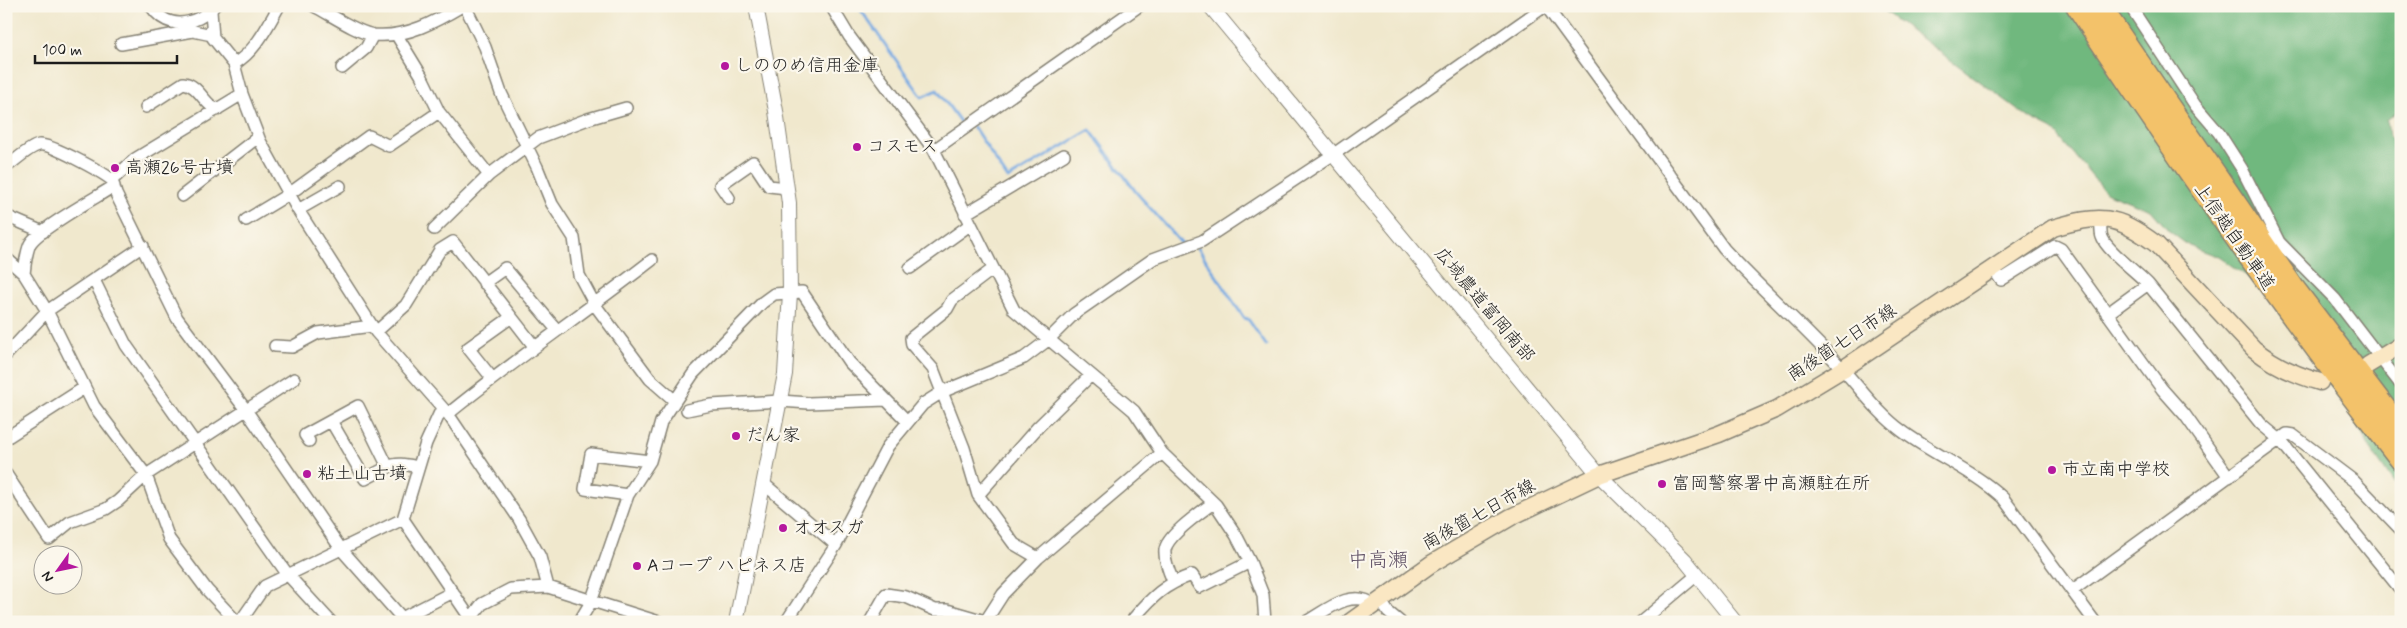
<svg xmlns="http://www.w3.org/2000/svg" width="2407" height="628" font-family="Mynerve,'Klee One',sans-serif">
  <rect width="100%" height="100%" fill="#fbf7ec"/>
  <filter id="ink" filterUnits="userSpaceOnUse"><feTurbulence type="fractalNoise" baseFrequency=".02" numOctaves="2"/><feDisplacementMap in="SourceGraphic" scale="10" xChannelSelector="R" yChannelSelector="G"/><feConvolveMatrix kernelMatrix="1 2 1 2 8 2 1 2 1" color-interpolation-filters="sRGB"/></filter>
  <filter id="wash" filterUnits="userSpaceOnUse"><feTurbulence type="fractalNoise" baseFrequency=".0096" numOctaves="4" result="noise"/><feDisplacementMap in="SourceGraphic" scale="20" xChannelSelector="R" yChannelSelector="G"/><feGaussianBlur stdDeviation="1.12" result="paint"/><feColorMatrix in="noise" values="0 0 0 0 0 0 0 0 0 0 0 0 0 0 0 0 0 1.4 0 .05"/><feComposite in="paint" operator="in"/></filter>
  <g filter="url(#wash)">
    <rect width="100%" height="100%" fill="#f0e8cd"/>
    <path fill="#6fb87e" stroke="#466a4d" d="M1877,6H2401V108L2387,120L2389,137L2401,149V494L2370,448L2347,405L2317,369L2324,348L2293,308L2219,257L2189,246L2169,231L2151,210L2105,192L2053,130L2031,119Z"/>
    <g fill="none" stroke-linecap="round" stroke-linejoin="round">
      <path stroke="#74a8e1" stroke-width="3" d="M858,6L922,97L937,90L961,123
        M973,126L1008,179L1090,130L1136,192L1182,244
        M1198,248L1244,318L1248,319L1266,345"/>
    </g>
  </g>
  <g filter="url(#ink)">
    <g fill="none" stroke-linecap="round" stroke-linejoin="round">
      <g stroke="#868274" stroke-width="14">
        <path id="minor" d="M151,6C163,24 180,27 199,18C205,14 210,13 214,6
          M314,6C330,14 357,33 374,35C406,38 435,22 462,6
          M465,6L485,47L501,93L537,167L552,204L574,238L579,275L595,305L650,379L674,400
          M831,6L849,36L934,150L1014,310L1134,411L1162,453L1216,505L1236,535L1250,562L1263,595L1265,622
          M1546,6L1724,249C1760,288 1800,323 1836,362C1858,385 1876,412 1902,431C1934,455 1973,470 2003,498L2095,622
          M2130,6L2195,105L2219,133L2242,169L2279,242L2335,299L2401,385
          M211,11L213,38L234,64L242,94L260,141L298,210L376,332L448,414L519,519L540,557L548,587
          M121,44L193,31L212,35
          M234,64C256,51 267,27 279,6
          M342,68L366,48L373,35
          M146,107L183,83C198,84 204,104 217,110
          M934,150L1139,6
          M6,167C15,161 29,147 39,145C50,143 102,172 112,180L116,194L177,318L246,410L341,549L402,618L453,592
          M489,175L538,138L588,119L626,108
          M112,180L135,159L242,94
          M182,196L258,137
          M729,198L720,185L753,162L769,186L787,188
          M298,210L340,186
          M965,214L1064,155
          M8,217L43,232
          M2101,218C2101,224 2100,232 2102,237C2106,250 2137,272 2148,284L2261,424L2280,440L2401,590
          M246,220L289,194L369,136L389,146L439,112L421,75L396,34
          M434,229L489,175L439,112
          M6,258L24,274L47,311L94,406L146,475L169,539L207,590L237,622
          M1992,267L2001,280L2055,246L2061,249L2162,389L2185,415L2229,477
          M910,268L971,224
          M993,269L952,300L947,309L911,338L912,345L933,369L964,448L978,495L1014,544L1038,558
          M24,274C25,264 26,253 30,244C38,229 97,197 114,186
          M94,280L126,345L288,575L331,622
          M484,283L505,268L557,330
          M2107,314L2148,284
          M376,332L406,305L440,250L453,242L534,346
          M275,346L292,347L318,333L372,326
          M6,355L47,311L143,246
          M492,378L468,348L510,318
          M442,408L426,443L403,519L470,618
          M687,410L711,405L780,401L809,403L886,400
          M448,414C514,360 584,313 652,260
          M331,421L365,479L388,467
          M6,438L84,388
          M309,441L305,435L358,406L388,467C397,462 408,465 418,467
          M6,474L49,539L70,522L106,509L118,501L146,475L294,379
          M763,483L836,545
          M628,495L585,489L591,454L650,461
          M978,495L1038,427L1091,375
          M1173,581C1169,572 1164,560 1165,550C1167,535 1201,512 1213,503
          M2073,590L2287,434L2293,435L2354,481L2401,530
          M1381,601L1388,612L1400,622
          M240,622L265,586L403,519
          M468,622L482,604L511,589L548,587L659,622
          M579,622L591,602L628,495L650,461L661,422L693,374L763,302L774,294L802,292L849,362L907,421
          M786,622L836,545L888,446L923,404L942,392L1024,358L1048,340L1074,314L1153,259L1202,241L1334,154L1545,6
          M870,622L886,594L906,597L935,610H947L985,621
          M985,622L1003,594L1038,558L1162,453
          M1137,622L1134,618C1152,597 1165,584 1192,575L1200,587L1250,562
          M1306,622C1328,609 1352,588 1375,605
          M1641,622L1697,575"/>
      </g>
      <g stroke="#868274" stroke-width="16">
        <path id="tertiary" d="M1210,6L1599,475L1685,560L1735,622
          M736,622L785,374L790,293L789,203L776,111L756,6"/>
      </g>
      <g stroke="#868274" stroke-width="19">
        <path id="secondary" d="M2368,365L2401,345
          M1350,622L1431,564L1511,517L1599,475L1719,434L1777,409L1843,369L2053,228C2100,214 2116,214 2156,244L2254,349C2275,366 2295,375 2320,382"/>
      </g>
      <g stroke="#868274" stroke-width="24">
        <path id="motorway" d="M2077,6C2180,162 2286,313 2401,460
          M2100,6L2293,287L2401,429"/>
      </g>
      <use href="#minor" stroke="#fff" stroke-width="11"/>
      <use href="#tertiary" stroke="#fff" stroke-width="14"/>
      <use href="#secondary" stroke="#fae7c3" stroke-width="16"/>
      <use href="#motorway" stroke="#f3c26a" stroke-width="21"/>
    </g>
  </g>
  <g fill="#b5179e" stroke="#fbf7ec" stroke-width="2">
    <circle cx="725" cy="66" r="5"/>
    <circle cx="857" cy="147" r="5"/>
    <circle cx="115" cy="168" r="5"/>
    <circle cx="736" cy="436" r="5"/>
    <circle cx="2052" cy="470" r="5"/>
    <circle cx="307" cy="474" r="5"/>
    <circle cx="1662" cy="484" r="5"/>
    <circle cx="783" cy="528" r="5"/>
    <circle cx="637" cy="566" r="5"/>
  </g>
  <g text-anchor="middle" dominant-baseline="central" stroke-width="4.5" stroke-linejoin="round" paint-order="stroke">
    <g font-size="18" fill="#1c1c1c" stroke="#fbf7ec" text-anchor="start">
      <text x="735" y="66">しののめ信用金庫</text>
      <text x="867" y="147">コスモス</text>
      <text x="125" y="168">高瀬26号古墳</text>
      <text x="746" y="436">だん家</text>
      <text x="2062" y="470">市立南中学校</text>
      <text x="317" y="474">粘土山古墳</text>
      <text x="1672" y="484">富岡警察署中高瀬駐在所</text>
      <text x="793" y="528">オオスガ</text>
      <text x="647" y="566">Aコープ ハピネス店</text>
    </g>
    <g font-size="18" fill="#1c1c1c" stroke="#fbf7ec">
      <text transform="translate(2234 237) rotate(55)">上信越自動車道</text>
      <text transform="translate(1484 305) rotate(50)">広域農道富岡南部</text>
      <text transform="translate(1842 343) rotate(-33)">南後箇七日市線</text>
      <text transform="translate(1479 515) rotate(-29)">南後箇七日市線</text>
    </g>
    <g font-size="20" fill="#5e4f64" stroke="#fbf7ec">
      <text x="1378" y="560">中高瀬</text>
    </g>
  </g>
  <rect width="2407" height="628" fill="none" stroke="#fbf7ec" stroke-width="25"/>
  <g transform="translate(58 570) rotate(237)"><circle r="24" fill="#fbf7ec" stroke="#a29f99"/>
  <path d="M0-4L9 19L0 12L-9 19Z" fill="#b5179e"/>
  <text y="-8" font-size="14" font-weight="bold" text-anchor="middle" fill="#1c1c1c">N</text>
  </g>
  <path d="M35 55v8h142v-8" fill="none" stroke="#1c1c1c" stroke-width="2.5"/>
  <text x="42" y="55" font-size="15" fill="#1c1c1c" stroke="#fbf7ec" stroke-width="4" paint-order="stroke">100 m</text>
</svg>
